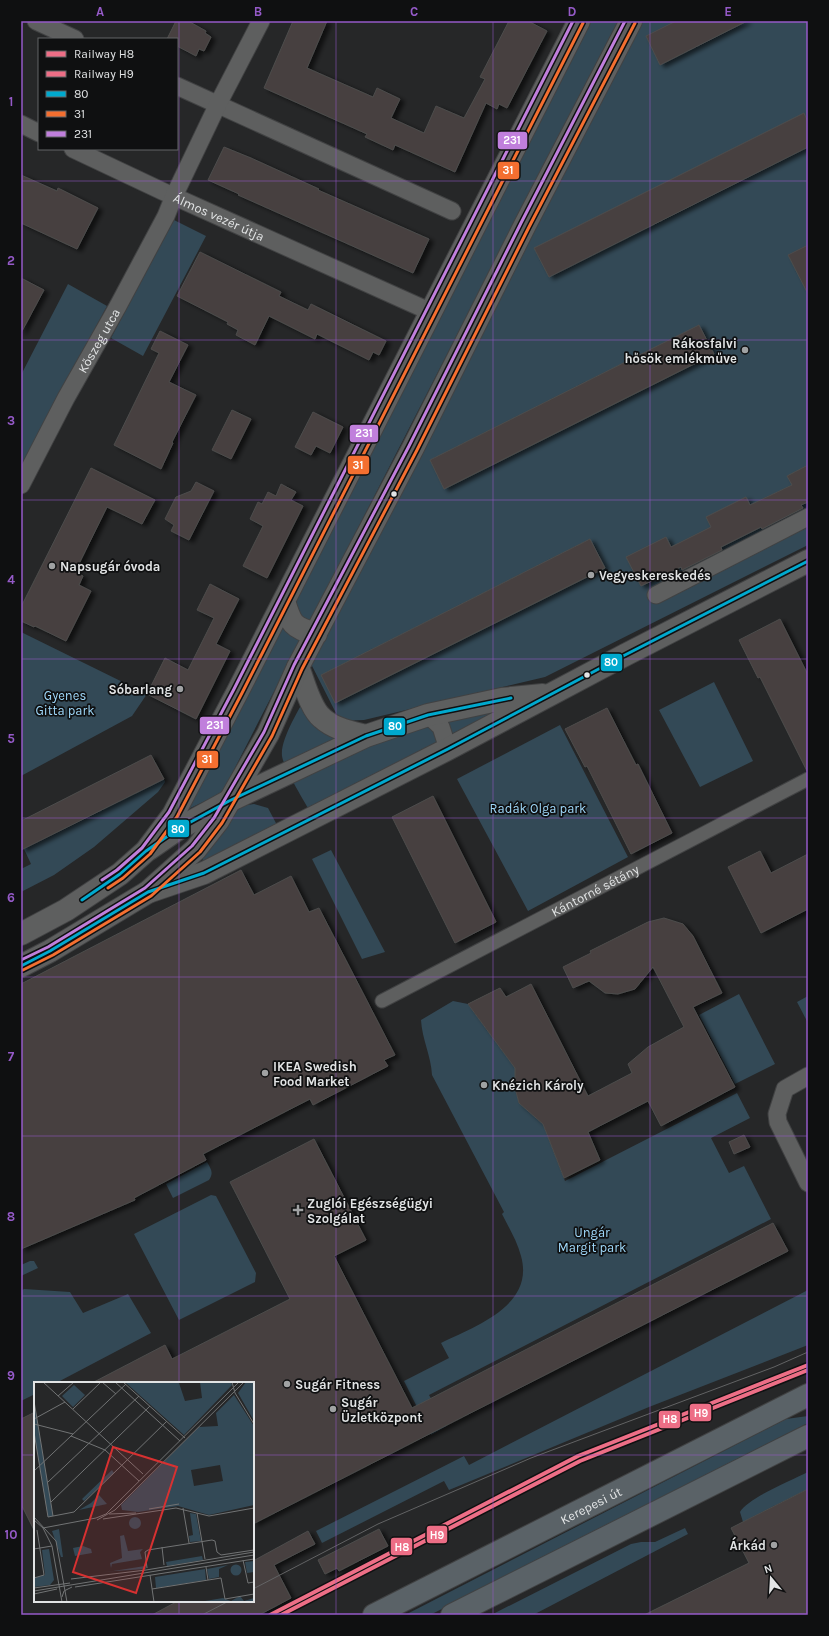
<svg xmlns="http://www.w3.org/2000/svg" width="829" height="1636" font-family="Karla,sans-serif">
  <defs>
    <filter id="shadow"><feDropShadow dx="4.5" dy="2.5" stdDeviation="2" flood-color="#0009"/></filter>
  </defs>
  <rect width="100%" height="100%" fill="#262728"/>
  <path fill="#334956" d="M587,21H618L222,793L182,812Z
    M638,21H808V545L545,677L364,720L340,721L309,660Z
    M174,220L206,236L143,356L111,338Z
    M68,284L107,306L21,466V375Z
    M21,632L147,694L132,716L21,776Z
    M714,682L753,761L700,787L659,710Z
    M308,693L341,729L552,694L313,817C306,804 284,769 282,756C280,739 300,708 308,693Z
    M560,725L628,857L528,911L457,779Z
    M164,779L165,782L158,792L94,847L54,875L21,892V869L31,864L24,849Z
    M254,804L268,808L277,825L204,862L202,858L224,832L240,806Z
    M331,850L385,952L362,959L312,859Z
    M739,994L775,1064L735,1084L699,1015Z
    M808,996V1023L797,1002Z
    M453,1001L468,1004L515,1068V1088L519,1103L543,1124L565,1181L737,1093L750,1118L711,1138L729,1173L744,1166L771,1219L429,1395L447,1426L431,1435L404,1381L449,1358L441,1343C475,1326 535,1306 521,1256C517,1241 509,1228 502,1214L504,1212L432,1075C431,1056 422,1039 421,1020Z
    M207,1162C211,1169 214,1173 209,1180L173,1198L166,1184Z
    M211,1195L216,1196L256,1273L255,1282L179,1320L134,1234Z
    M30,1261H34L38,1268L21,1276V1265Z
    M24,1289L70,1292L83,1313L128,1294L151,1333L56,1383H35V1394L21,1401V1291Z
    M808,1290V1345L649,1407L449,1490L444,1481L322,1543L316,1531L464,1456L469,1465Z
    M808,1416V1423L430,1615H405L786,1419Z
    M808,1472V1489L743,1522L740,1512C748,1498 792,1480 808,1472Z
    M685,1528L688,1534L533,1615H491L631,1544L641,1542H655Z"/>
  <path fill="#47413f" stroke="#4c4c4c" filter="url(#shadow)" d="M176,21H188L206,31L205,33L211,37L204,51L199,49L196,56L177,46V39H167Z
    M293,21H327L307,68L373,97L377,88L400,99L391,118L424,133L436,106L464,118L485,79L480,77L509,21H528L547,31L507,108L499,104L497,109L486,103L455,172L395,145L393,150L365,137L367,134L264,88Z
    M676,21H747L660,65L646,36Z
    M804,113L808,122V147L549,277L534,248Z
    M224,147L251,158L319,189L318,190L429,239L413,273L238,195L239,194L208,180Z
    M21,175L57,191L58,188L98,208L77,249L21,223Z
    M808,245V294L788,255Z
    M200,252L281,292L279,296L308,310L311,304L386,341L379,355L373,352L369,360L317,334L315,339L269,316L255,345L236,335L238,330L227,324L228,322L177,296Z
    M21,278L44,290L21,333Z
    M699,325L714,354L444,489L430,460Z
    M160,331L188,345L169,382L196,395L172,442L173,443L161,469L114,445L159,353L151,349Z
    M232,410L251,419L231,459L212,450Z
    M313,412L343,427L330,453L316,446L311,455L295,447Z
    M808,465V502L801,505L803,508L762,529L761,527L721,547L722,550L682,570L681,567L641,586L626,557L666,537L671,547L711,527L706,517L746,497L750,505L792,485L787,476Z
    M91,468L155,500L142,524L107,507L75,572L83,576L79,585L91,591L66,641L35,626L34,627L21,621V607Z
    M196,482L214,491L189,540L171,531L174,525L165,519L176,497L191,491Z
    M281,484L296,492L291,500L303,506L267,578L243,566L263,526L250,519L258,502L262,504L268,492L276,496Z
    M590,539L605,568L335,703L321,675Z
    M210,584L239,599L216,644L230,651L196,719L147,694L165,658L188,670L214,618L197,610Z
    M780,619L808,675L807,771L760,677L758,678L739,640Z
    M607,708L636,765L638,764L672,833L631,854L587,766L585,767L565,729Z
    M151,755L164,779L21,850V821Z
    M433,796L496,922L455,943L392,817Z
    M760,851L771,873L808,854V909L761,933L728,867Z
    M241,870L254,895L291,876L309,912L319,908L395,1055L384,1060L388,1066L313,1105L310,1099L203,1154L206,1160L134,1198L135,1200L21,1249V984Z
    M664,918L683,924L693,936L722,993L693,1007L735,1087L661,1126L648,1101L588,1132L600,1160L564,1178L543,1124L519,1103L515,1088V1068L468,1004L500,988L506,997L531,984L588,1096L632,1073L628,1064L648,1047L684,1027L653,967L635,989L618,994L605,993L589,981L573,988L563,967L591,953L590,951L648,922Z
    M744,1135L750,1147L734,1154L729,1142Z
    M314,1139L366,1240L334,1256L412,1408L773,1223L788,1251L253,1524V1383H92L165,1345L172,1359L290,1299L230,1182Z
    M35,1412V1532L21,1504V1419Z
    M808,1489V1615H644L749,1563L731,1528Z
    M379,1529L388,1546L339,1571L337,1568L325,1574L318,1560Z
    M308,1531L315,1544L274,1565L291,1598L259,1615H152L178,1601H253V1561Z"/>
  <g fill="none" stroke-linecap="round" stroke-linejoin="round">
    <g stroke="#414243" stroke-width="15">
      <g id="pedestrian">
        <path id="s1" d="M382,1001L808,779"/>
      </g>
    </g>
    <g stroke="#414243" stroke-width="19">
      <g id="minor">
        <path d="M36,21L75,39"/>
        <path d="M177,86L452,211"/>
        <path d="M21,124L39,133"/>
        <path id="s2" d="M73,149L162,191L431,312"/>
        <path id="s3" d="M21,485L66,398L118,306L166,216L174,196L218,104L261,21"/>
        <path d="M656,595L808,517"/>
        <path d="M428,715L441,727L448,749"/>
        <path d="M808,1076L785,1089L777,1114L778,1122L808,1183"/>
      </g>
    </g>
    <g stroke="#414243" stroke-width="24">
      <path id="tertiary" d="M298,667C304,682 310,708 322,718C334,729 351,732 366,736
        M149,849L178,829L229,801L366,736L428,715L502,699L543,695
        M148,892L204,873L448,749L625,655L808,561"/>
    </g>
    <g stroke="#414243" stroke-width="24">
      <path id="secondary" d="M284,601C291,624 292,627 316,634
        M21,934L66,910L120,874L146,851L173,815L238,691L579,21
        M21,966L50,951L148,892L196,849L218,821L268,734L298,667L413,448L525,225L631,21"/>
    </g>
    <g stroke="#414243" stroke-width="24">
      <g id="primary">
        <path id="s4" d="M374,1615L808,1395"/>
        <path d="M452,1615L808,1436"/>
      </g>
    </g>
    <use href="#pedestrian" stroke="#5e5f5f" stroke-width="13"/>
    <use href="#minor" stroke="#5e5f5f" stroke-width="17"/>
    <use href="#tertiary" stroke="#5e5f5f" stroke-width="22"/>
    <use href="#secondary" stroke="#5e5f5f" stroke-width="22"/>
    <use href="#primary" stroke="#5a6267" stroke-width="22"/>
    <path stroke="#626364" stroke-width="1" d="M253,1589L378,1524L531,1458L774,1367L808,1352
      M202,1615L229,1601"/>
    <g stroke="#0f1011" stroke-width="6">
      <path id="bus-1" d="M82,900L120,874L146,851L178,829L229,801L366,736L428,715L511,698
        M21,966L50,951L148,892L204,873L448,749L625,655L808,561"/>
    </g>
    <g stroke="#0f1011" stroke-width="6">
      <path id="bus-2" d="M108,888L123,878L150,854L177,817L242,693L583,23
        M23,970L53,955L151,896L200,852L222,823L272,736L302,669L417,450L529,227L635,23"/>
    </g>
    <g stroke="#0f1011" stroke-width="6">
      <path id="bus-3" d="M102,880L117,870L142,848L169,812L234,689L573,21
        M21,960L48,947L145,888L192,846L214,818L264,732L294,665L409,446L521,223L625,21"/>
    </g>
    <use href="#bus-1" stroke="#00a9ce" stroke-width="3"/>
    <use href="#bus-2" stroke="#f46f30" stroke-width="3"/>
    <use href="#bus-3" stroke="#c07fdc" stroke-width="3"/>
    <g stroke="#0f1011" stroke-width="7">
      <path id="rail-1" d="M270,1615L578,1456L808,1365"/>
    </g>
    <g stroke="#0f1011" stroke-width="7">
      <path id="rail-2" d="M281,1615L580,1461L808,1370"/>
    </g>
    <use href="#rail-1" stroke="#ed6e86" stroke-width="4"/>
    <use href="#rail-2" stroke="#ed6e86" stroke-width="4"/>
  </g>
  <path fill="none" stroke="#955ac8" stroke-width="1" stroke-opacity="0.55" d="M179,21V1383M336,21V1615M493,21V1615M650,21V1615M21,181H808M21,340H808M21,500H808M21,659H808M21,818H808M21,977H808M21,1136H808M21,1296H808M21,1455H35M253,1455H808M179,1601V1615"/>
  <g fill="#a0a2a3" stroke="#0f1011" stroke-width="1.5">
    <circle cx="745" cy="350" r="4"/>
    <circle cx="52" cy="566" r="4"/>
    <circle cx="591" cy="575" r="4"/>
    <circle cx="180" cy="689" r="4"/>
    <circle cx="265" cy="1073" r="4"/>
    <circle cx="484" cy="1085" r="4"/>
    <path d="M296 1204h4v4h4v4h-4v4h-4v-4h-4v-4h4z"/>
    <circle cx="287" cy="1384" r="4"/>
    <circle cx="333" cy="1409" r="4"/>
    <circle cx="774" cy="1545" r="4"/>
  </g>
  <g fill="#e2e4e5" stroke="#0f1011" stroke-width="1.5">
    <circle cx="394" cy="494" r="3.5"/>
    <circle cx="587" cy="675" r="3.5"/>
  </g>
  <g text-anchor="middle" dominant-baseline="central" stroke-width="3.5" stroke-linejoin="round" paint-order="stroke">
    <g font-size="13" fill="#e2e4e5" stroke="#0f1011">
      <text stroke="none"><textPath href="#s2" startOffset="161">Álmos vezér útja</textPath></text>
      <text stroke="none"><textPath href="#s3" startOffset="164">Kőszeg utca</textPath></text>
      <text stroke="none"><textPath href="#s1" startOffset="240">Kántorné sétány</textPath></text>
      <text stroke="none"><textPath href="#s4" startOffset="243">Kerepesi út</textPath></text>
    </g>
    <g font-size="13" font-weight="bold" fill="#e2e4e5" stroke="#0f1011" text-anchor="start">
      <text x="737" y="343" text-anchor="end">Rákosfalvi<tspan x="737" dy="15">hősök emlékműve</tspan></text>
      <text x="60" y="566">Napsugár óvoda</text>
      <text x="599" y="575">Vegyeskereskedés</text>
      <text x="172" y="689" text-anchor="end">Sóbarlang</text>
      <text x="273" y="1066">IKEA Swedish<tspan x="273" dy="15">Food Market</tspan></text>
      <text x="492" y="1085">Knézich Károly</text>
      <text x="307" y="1203">Zuglói Egészségügyi<tspan x="307" dy="15">Szolgálat</tspan></text>
      <text x="295" y="1384">Sugár Fitness</text>
      <text x="341" y="1402">Sugár<tspan x="341" dy="15">Üzletközpont</tspan></text>
      <text x="766" y="1545" text-anchor="end">Árkád</text>
    </g>
    <g font-size="13" fill="#9fd8fa" stroke="#0f1011">
      <text x="65" y="695">Gyenes<tspan x="65" dy="15">Gitta park</tspan></text>
      <text x="538" y="808">Radák Olga park</text>
      <text x="592" y="1232">Ungár<tspan x="592" dy="15">Margit park</tspan></text>
    </g>
  </g>
  <g transform="translate(34 1382)">
    <rect width="220" height="220" fill="#262728"/>
    <path d="M91,0H152L145,1L151,19L168,16L166,0H197L198,3L150,53ZM212,0H220V39L204,11ZM40,3L51,13L39,25L28,14ZM200,13L220,44V123L175,133L144,124L104,130L88,128L87,123L165,45L184,44L182,31ZM186,83L189,99L160,104L157,88ZM0,19L19,134L14,135L0,50ZM78,88L80,91L50,119L48,117ZM65,113L73,122L45,128L57,121ZM156,131L162,132L167,159L156,160L155,154L159,153ZM95 141a6 6 0 1 1 12 0a6 6 0 1 1-12 0ZM25,147L29,175H27L18,149ZM90,153L94,169L109,167L106,170L108,177L78,182L77,186L76,181L88,176L86,154ZM49,164L57,167L58,171L41,174L39,166ZM15,167L20,198L16,203L0,205V196L11,193L8,168ZM168,174L169,178L133,184L132,180ZM220,179V190L213,191L211,180ZM196.5 188a5.5 5.5 0 1 1 11 0a5.5 5.5 0 1 1-11 0ZM194,183L185,187V195L175,197L173,187ZM111,184L112,187L66,190L79,189ZM171,187L172,198L122,206L121,195ZM206,214L210,219L220,216V220H165L189,216L197,219Z" fill="#334956" fill-rule="evenodd"/>
    <path fill="none" stroke="#717374" stroke-width="1" d="M9,0L109,92M68,0L82,12M81,0L146,59M89,0L151,56M198,0L201,11L220,42M24,14L40,0M0,19L19,134M39,27L67,0M0,37L31,20M0,42L39,52M0,50L14,135L40,130L133,39M37,54L71,68L105,99M0,89L92,2M14,100L105,14M17,120L116,24M149,126L155,161M115,127L145,122M163,131L171,177M75,132L102,131M0,135L22,159L33,220M69,137L142,126L175,134L220,126M0,138L9,146L18,164L28,220M63,138L81,128L210,0M9,146L62,136L72,132L205,0M128,165L130,183M0,167L18,164M209,178L214,201L220,200M172,185L174,198M113,186L111,170L114,168L178,158L181,159L183,170L187,173L220,168M116,193L120,220M0,196L10,193L3,148M37,197L112,188L220,170M41,205L220,177M0,206L36,201M118,207L187,196L191,217L220,212M0,209L220,173M0,212L23,207M28,215L30,209L38,205"/>
    <path fill="#d73131" fill-opacity="0.15" stroke="#d73131" stroke-width="2" d="M79,65L143,85L102,211L39,190Z"/>
    <rect width="220" height="220" fill="none" stroke="#e2e4e5" stroke-width="2"/>
  </g>
  <g stroke="#0f1011" stroke-width="1.5">
    <rect x="497" y="131" width="31" height="19" rx="4" fill="#c07fdc"/>
    <rect x="497" y="161" width="23" height="19" rx="4" fill="#f46f30"/>
    <rect x="349" y="424" width="30" height="19" rx="4" fill="#c07fdc"/>
    <rect x="347" y="455" width="23" height="20" rx="4" fill="#f46f30"/>
    <rect x="600" y="653" width="23" height="19" rx="4" fill="#00a9ce"/>
    <rect x="199" y="716" width="31" height="19" rx="4" fill="#c07fdc"/>
    <rect x="383" y="717" width="23" height="19" rx="4" fill="#00a9ce"/>
    <rect x="196" y="750" width="23" height="19" rx="4" fill="#f46f30"/>
    <rect x="167" y="819" width="23" height="19" rx="4" fill="#00a9ce"/>
    <rect x="689" y="1403" width="23" height="19" rx="4" fill="#ed6e86"/>
    <rect x="658" y="1410" width="23" height="19" rx="4" fill="#ed6e86"/>
    <rect x="426" y="1525" width="22" height="19" rx="4" fill="#ed6e86"/>
    <rect x="390" y="1537" width="23" height="19" rx="4" fill="#ed6e86"/>
  </g>
  <g font-size="11" text-anchor="middle" font-weight="bold" fill="#fff">
    <text x="512" y="144">231</text>
    <text x="508" y="174">31</text>
    <text x="364" y="437">231</text>
    <text x="358" y="469">31</text>
    <text x="611" y="666">80</text>
    <text x="215" y="729">231</text>
    <text x="395" y="730">80</text>
    <text x="207" y="763">31</text>
    <text x="178" y="833">80</text>
    <text x="701" y="1417">H9</text>
    <text x="670" y="1423">H8</text>
    <text x="437" y="1539">H9</text>
    <text x="402" y="1551">H8</text>
  </g>
  <rect width="829" height="1636" fill="none" stroke="#0f1011" stroke-width="44"/>
  <rect x="38" y="38" width="140" height="112" fill="#0f1011" stroke="#636566"/>
  <rect x="46" y="51" width="20" height="6" fill="#ed6e86" stroke="#636566"/>
  <text x="74" y="58" font-size="12" fill="#e2e4e5">Railway H8</text>
  <rect x="46" y="71" width="20" height="6" fill="#ed6e86" stroke="#636566"/>
  <text x="74" y="78" font-size="12" fill="#e2e4e5">Railway H9</text>
  <rect x="46" y="91" width="20" height="6" fill="#00a9ce" stroke="#636566"/>
  <text x="74" y="98" font-size="12" fill="#e2e4e5">80</text>
  <rect x="46" y="111" width="20" height="6" fill="#f46f30" stroke="#636566"/>
  <text x="74" y="118" font-size="12" fill="#e2e4e5">31</text>
  <rect x="46" y="131" width="20" height="6" fill="#c07fdc" stroke="#636566"/>
  <text x="74" y="138" font-size="12" fill="#e2e4e5">231</text>
  <g transform="translate(771 1578) rotate(342)" stroke="#0f1011" stroke-width="3" paint-order="stroke">
  <path d="M0-3L7 15L0 10L-7 15Z" fill="#e2e4e5"/>
  <text y="-6" font-size="11" font-weight="bold" text-anchor="middle" fill="#e2e4e5">N</text>
  </g>
  <rect x="22" y="22" width="785" height="1592" fill="none" stroke="#955ac8" stroke-width="1.5"/>
  <g font-size="13" text-anchor="middle" font-weight="bold" fill="#955ac8">
    <text x="100" y="16">A</text>
    <text x="258" y="16">B</text>
    <text x="414" y="16">C</text>
    <text x="572" y="16">D</text>
    <text x="728" y="16">E</text>
    <text x="11" y="106">1</text>
    <text x="11" y="265">2</text>
    <text x="11" y="425">3</text>
    <text x="11" y="584">4</text>
    <text x="11" y="743">5</text>
    <text x="11" y="902">6</text>
    <text x="11" y="1061">7</text>
    <text x="11" y="1221">8</text>
    <text x="11" y="1380">9</text>
    <text x="11" y="1539">10</text>
  </g>
</svg>
